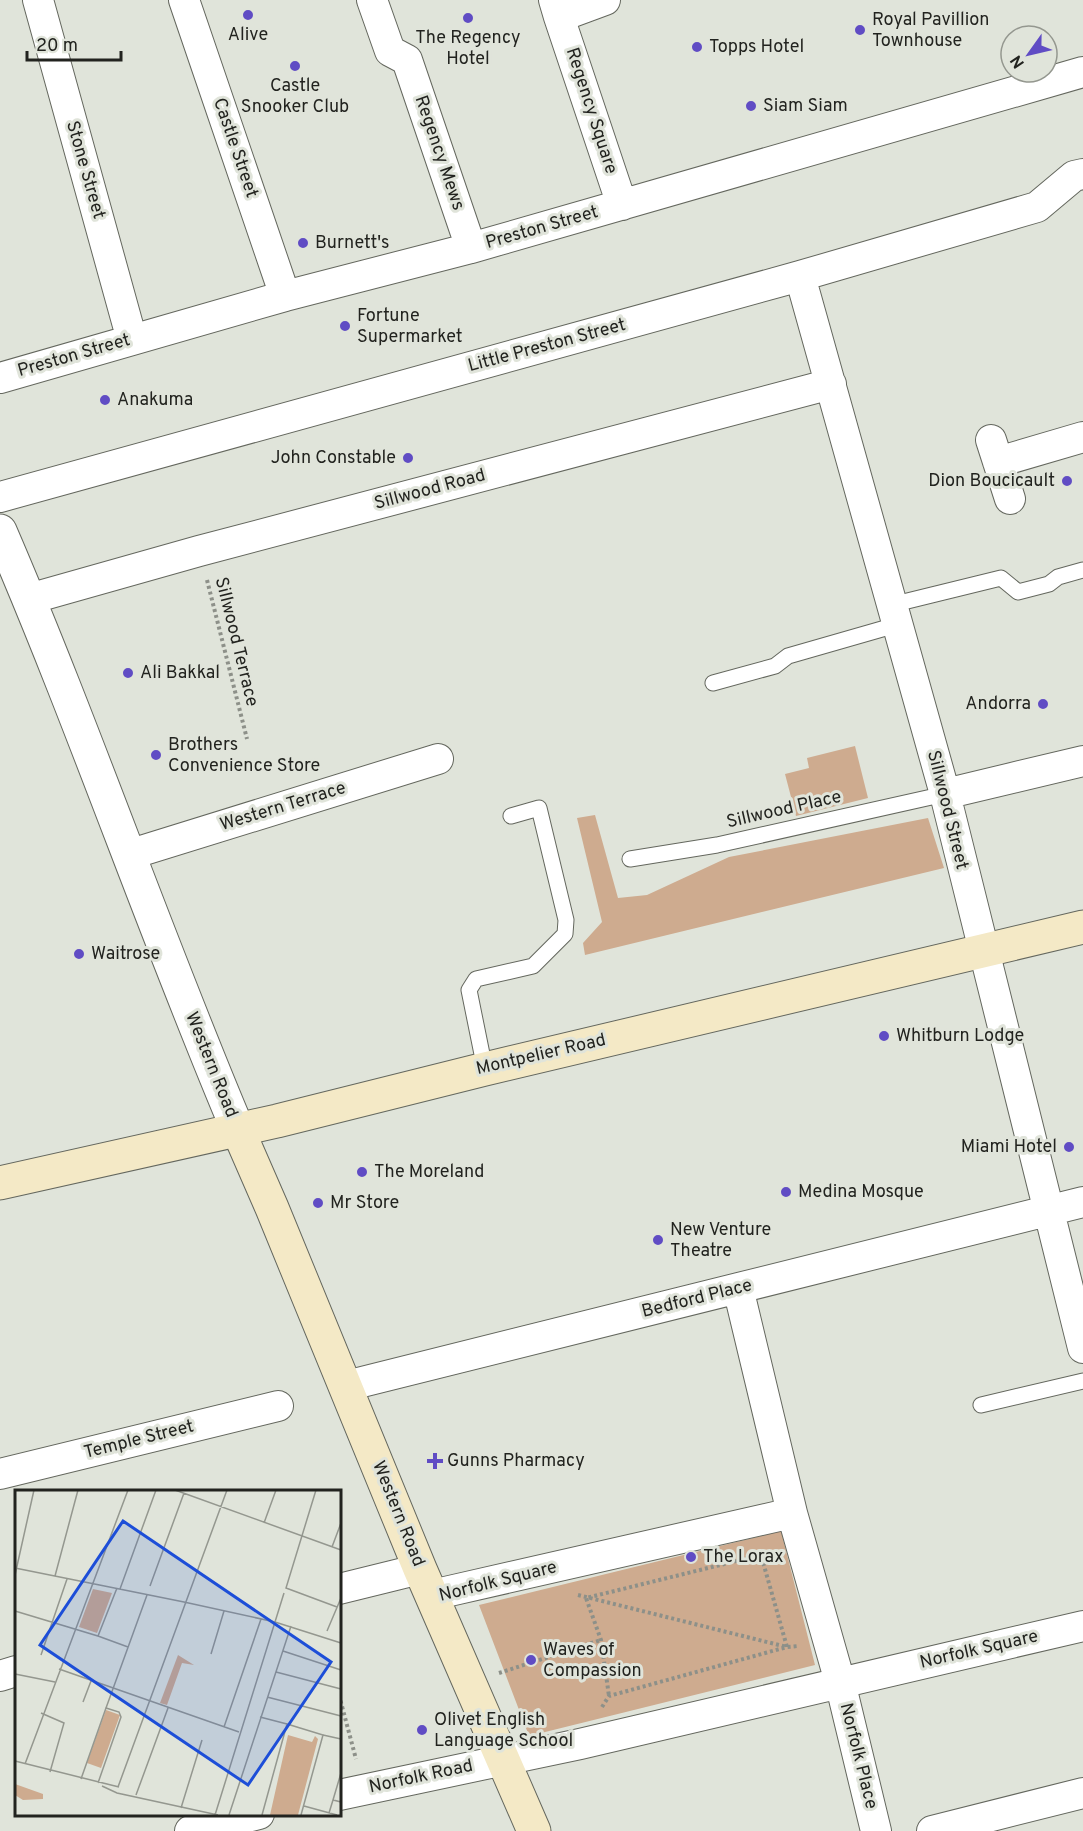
<svg xmlns="http://www.w3.org/2000/svg" width="1083" height="1831" font-family="Overpass,sans-serif">
  <rect width="100%" height="100%" fill="#e0e4da"/>
  <path fill="#ceab8f" d="M855,746L868,798L796,816L785,774L809,768L807,758Z
    M595,815L618,898L647,895L729,857L928,818L944,868L585,955L583,943L602,922L577,818Z
    M781,1531L815,1665L529,1736L479,1605Z"/>
  <g fill="none" stroke-linecap="round" stroke-linejoin="round">
    <g stroke="#64675e" stroke-width="17">
      <path id="service" d="M891,605L1001,578L1018,592L1049,584L1058,577L1083,570
        M713,683L775,666L788,656L896,625
        M630,859L717,845L945,794
        M485,1069L469,990L476,979L533,966L565,934L566,920L539,808L511,816
        M981,1405L1083,1381"/>
    </g>
    <g stroke="#64675e" stroke-width="32">
      <path id="minor" d="M38,0L132,340
        M184,0L285,296
        M372,0L390,51L407,60L471,248
        M554,0L559,17L605,0
        M559,17L622,205
        M800,276L945,794L1083,1348
        M0,378L285,296L471,248L1083,72
        M991,440L1010,499
        M998,462L1083,437
        M0,497L800,276L1037,207L1074,176L1083,174
        M29,599L199,551L831,384
        M945,794L1083,761
        M128,855L438,759
        M738,1288L792,1513
        M346,1386L1083,1202
        M0,1474L278,1406
        M339,1589L420,1569
        M432,1595L792,1513L840,1682L876,1831
        M0,1676L16,1671
        M339,1795L580,1744L1083,1626
        M190,1831L259,1814
        M932,1831L1083,1793"/>
    </g>
    <g stroke="#64675e" stroke-width="35">
      <path id="tertiary" d="M0,531C85,728 154,932 238,1130"/>
    </g>
    <g stroke="#64675e" stroke-width="35">
      <path id="secondary" d="M238,1130L272,1208L420,1569L534,1831
        M0,1183L277,1121L485,1069L1083,927"/>
    </g>
    <path stroke="#8d9089" stroke-width="4" stroke-dasharray="3 3" stroke-linecap="butt" d="M207,580L247,739
      M578,1595L787,1647L798,1646
      M499,1673L601,1640
      M339,1695L356,1759
      M602,1707L609,1696L787,1647L761,1555L586,1598L601,1640L609,1696"/>
    <use href="#service" stroke="#fff" stroke-width="15"/>
    <use href="#minor" stroke="#fff" stroke-width="30"/>
    <use href="#tertiary" stroke="#fff" stroke-width="33"/>
    <use href="#secondary" stroke="#f4e9c6" stroke-width="33"/>
  </g>
  <g fill="#604cc4" stroke="#e0e4da" stroke-width="2">
    <circle cx="248" cy="15" r="6"/>
    <circle cx="468" cy="18" r="6"/>
    <circle cx="860" cy="30" r="6"/>
    <circle cx="697" cy="47" r="6"/>
    <circle cx="295" cy="66" r="6"/>
    <circle cx="751" cy="106" r="6"/>
    <circle cx="303" cy="243" r="6"/>
    <circle cx="345" cy="326" r="6"/>
    <circle cx="105" cy="400" r="6"/>
    <circle cx="408" cy="458" r="6"/>
    <circle cx="1067" cy="481" r="6"/>
    <circle cx="128" cy="673" r="6"/>
    <circle cx="1043" cy="704" r="6"/>
    <circle cx="156" cy="755" r="6"/>
    <circle cx="79" cy="954" r="6"/>
    <circle cx="884" cy="1036" r="6"/>
    <circle cx="1069" cy="1147" r="6"/>
    <circle cx="362" cy="1172" r="6"/>
    <circle cx="786" cy="1192" r="6"/>
    <circle cx="318" cy="1203" r="6"/>
    <circle cx="658" cy="1240" r="6"/>
    <path d="M432 1452h6v6h6v6h-6v6h-6v-6h-6v-6h6z"/>
    <circle cx="691" cy="1557" r="6"/>
    <circle cx="531" cy="1660" r="6"/>
    <circle cx="422" cy="1730" r="6"/>
  </g>
  <g text-anchor="middle" dominant-baseline="central" stroke-width="6" stroke-linejoin="round" paint-order="stroke">
    <g font-size="18" fill="#22231f" stroke="#e0e4da" text-anchor="start">
      <text x="872" y="20">Royal Pavillion<tspan x="872" dy="21">Townhouse</tspan></text>
      <text x="248" y="35" text-anchor="middle">Alive</text>
      <text x="468" y="38" text-anchor="middle">The Regency<tspan x="468" dy="21">Hotel</tspan></text>
      <text x="709" y="47">Topps Hotel</text>
      <text x="295" y="86" text-anchor="middle">Castle<tspan x="295" dy="21">Snooker Club</tspan></text>
      <text x="763" y="106">Siam Siam</text>
      <text x="315" y="243">Burnett's</text>
      <text x="357" y="316">Fortune<tspan x="357" dy="21">Supermarket</tspan></text>
      <text x="117" y="400">Anakuma</text>
      <text x="396" y="458" text-anchor="end">John Constable</text>
      <text x="1055" y="481" text-anchor="end">Dion Boucicault</text>
      <text x="140" y="673">Ali Bakkal</text>
      <text x="1031" y="704" text-anchor="end">Andorra</text>
      <text x="168" y="745">Brothers<tspan x="168" dy="21">Convenience Store</tspan></text>
      <text x="91" y="954">Waitrose</text>
      <text x="896" y="1036">Whitburn Lodge</text>
      <text x="1057" y="1147" text-anchor="end">Miami Hotel</text>
      <text x="374" y="1172">The Moreland</text>
      <text x="798" y="1192">Medina Mosque</text>
      <text x="330" y="1203">Mr Store</text>
      <text x="670" y="1230">New Venture<tspan x="670" dy="21">Theatre</tspan></text>
      <text x="447" y="1461">Gunns Pharmacy</text>
      <text x="703" y="1557">The Lorax</text>
      <text x="543" y="1650">Waves of<tspan x="543" dy="21">Compassion</tspan></text>
      <text x="434" y="1720">Olivet English<tspan x="434" dy="21">Language School</tspan></text>
    </g>
    <g font-size="18" fill="#22231f" stroke="#e0e4da">
      <text transform="translate(591 111) rotate(72)">Regency Square</text>
      <text transform="translate(235 148) rotate(71)">Castle Street</text>
      <text transform="translate(439 153) rotate(71)">Regency Mews</text>
      <text transform="translate(85 170) rotate(74)">Stone Street</text>
      <text transform="translate(542 228) rotate(-16)">Preston Street</text>
      <text transform="translate(547 346) rotate(-15)">Little Preston Street</text>
      <text transform="translate(74 356) rotate(-16)">Preston Street</text>
      <text transform="translate(430 490) rotate(-15)">Sillwood Road</text>
      <text transform="translate(236 642) rotate(76)">Sillwood Terrace</text>
      <text transform="translate(283 807) rotate(-17)">Western Terrace</text>
      <text transform="translate(784 810) rotate(-13)">Sillwood Place</text>
      <text transform="translate(947 810) rotate(76)">Sillwood Street</text>
      <text transform="translate(541 1055) rotate(-13)">Montpelier Road</text>
      <text transform="translate(211 1065) rotate(68)">Western Road</text>
      <text transform="translate(697 1299) rotate(-14)">Bedford Place</text>
      <text transform="translate(139 1440) rotate(-14)">Temple Street</text>
      <text transform="translate(398 1514) rotate(68)">Western Road</text>
      <text transform="translate(498 1582) rotate(-14)">Norfolk Square</text>
      <text transform="translate(979 1650) rotate(-13)">Norfolk Square</text>
      <text transform="translate(858 1756) rotate(76)">Norfolk Place</text>
      <text transform="translate(421 1777) rotate(-12)">Norfolk Road</text>
    </g>
  </g>
  <g transform="translate(15 1490)">
    <rect width="326" height="326" fill="#e0e4da"/>
    <path d="M78,99L97,103L82,143L64,137ZM163,165L179,175L167,173L152,215L145,213ZM91,220L105,225L86,278L72,273ZM273,245L297,252L300,246L303,249L283,325H255ZM0,294L28,304V309L8,310L0,305Z" fill="#ceab8f"/>
    <path fill="none" stroke="#94978f" stroke-width="1.5" d="M160,0L326,60M301,0L271,98L322,117M249,33L261,0M317,57L326,33M0,78L169,112M0,85L19,0M40,86L63,0M135,96L169,3M105,99L141,0M169,112L260,132L326,153M0,121L83,146L102,98M312,141L326,108M83,146L113,157M268,161L326,180M196,164L209,121M26,165L52,89M44,179L224,242M261,182L326,199M0,184L40,192M252,207L326,226M68,212L76,191M91,218L132,105M26,223L49,233L35,282M245,227L272,234M209,237L246,129M308,245L326,249M0,271L104,297M10,274L113,0M66,289L91,218L104,222L106,227L83,293M87,296L102,303L203,325M103,297L212,0M121,305L153,218M318,310L326,283M289,316L322,325M166,318L187,250M314,323L318,310L326,312M200,325L269,103M214,325L276,136M247,325L272,234L308,245L286,325"/>
    <path fill="#1d4ed8" fill-opacity="0.15" stroke="#1d4ed8" stroke-width="3" d="M108,31L316,172L233,295L25,155Z"/>
    <rect width="326" height="326" fill="none" stroke="#22231f" stroke-width="3"/>
  </g>
  <g transform="translate(1029 54) rotate(236)"><circle r="28" fill="#e0e4da" stroke="#94978f" stroke-width="1.5"/>
  <path d="M0-4.5L10 22L0 15L-10 22Z" fill="#604cc4"/>
  <text y="-9" font-size="16" font-weight="bold" text-anchor="middle" fill="#22231f">N</text>
  </g>
  <path d="M27 51v9h94v-9" fill="none" stroke="#22231f" stroke-width="3"/>
  <text x="36" y="51" font-size="18" fill="#22231f" stroke="#e0e4da" stroke-width="4.5" paint-order="stroke">20 m</text>
</svg>
